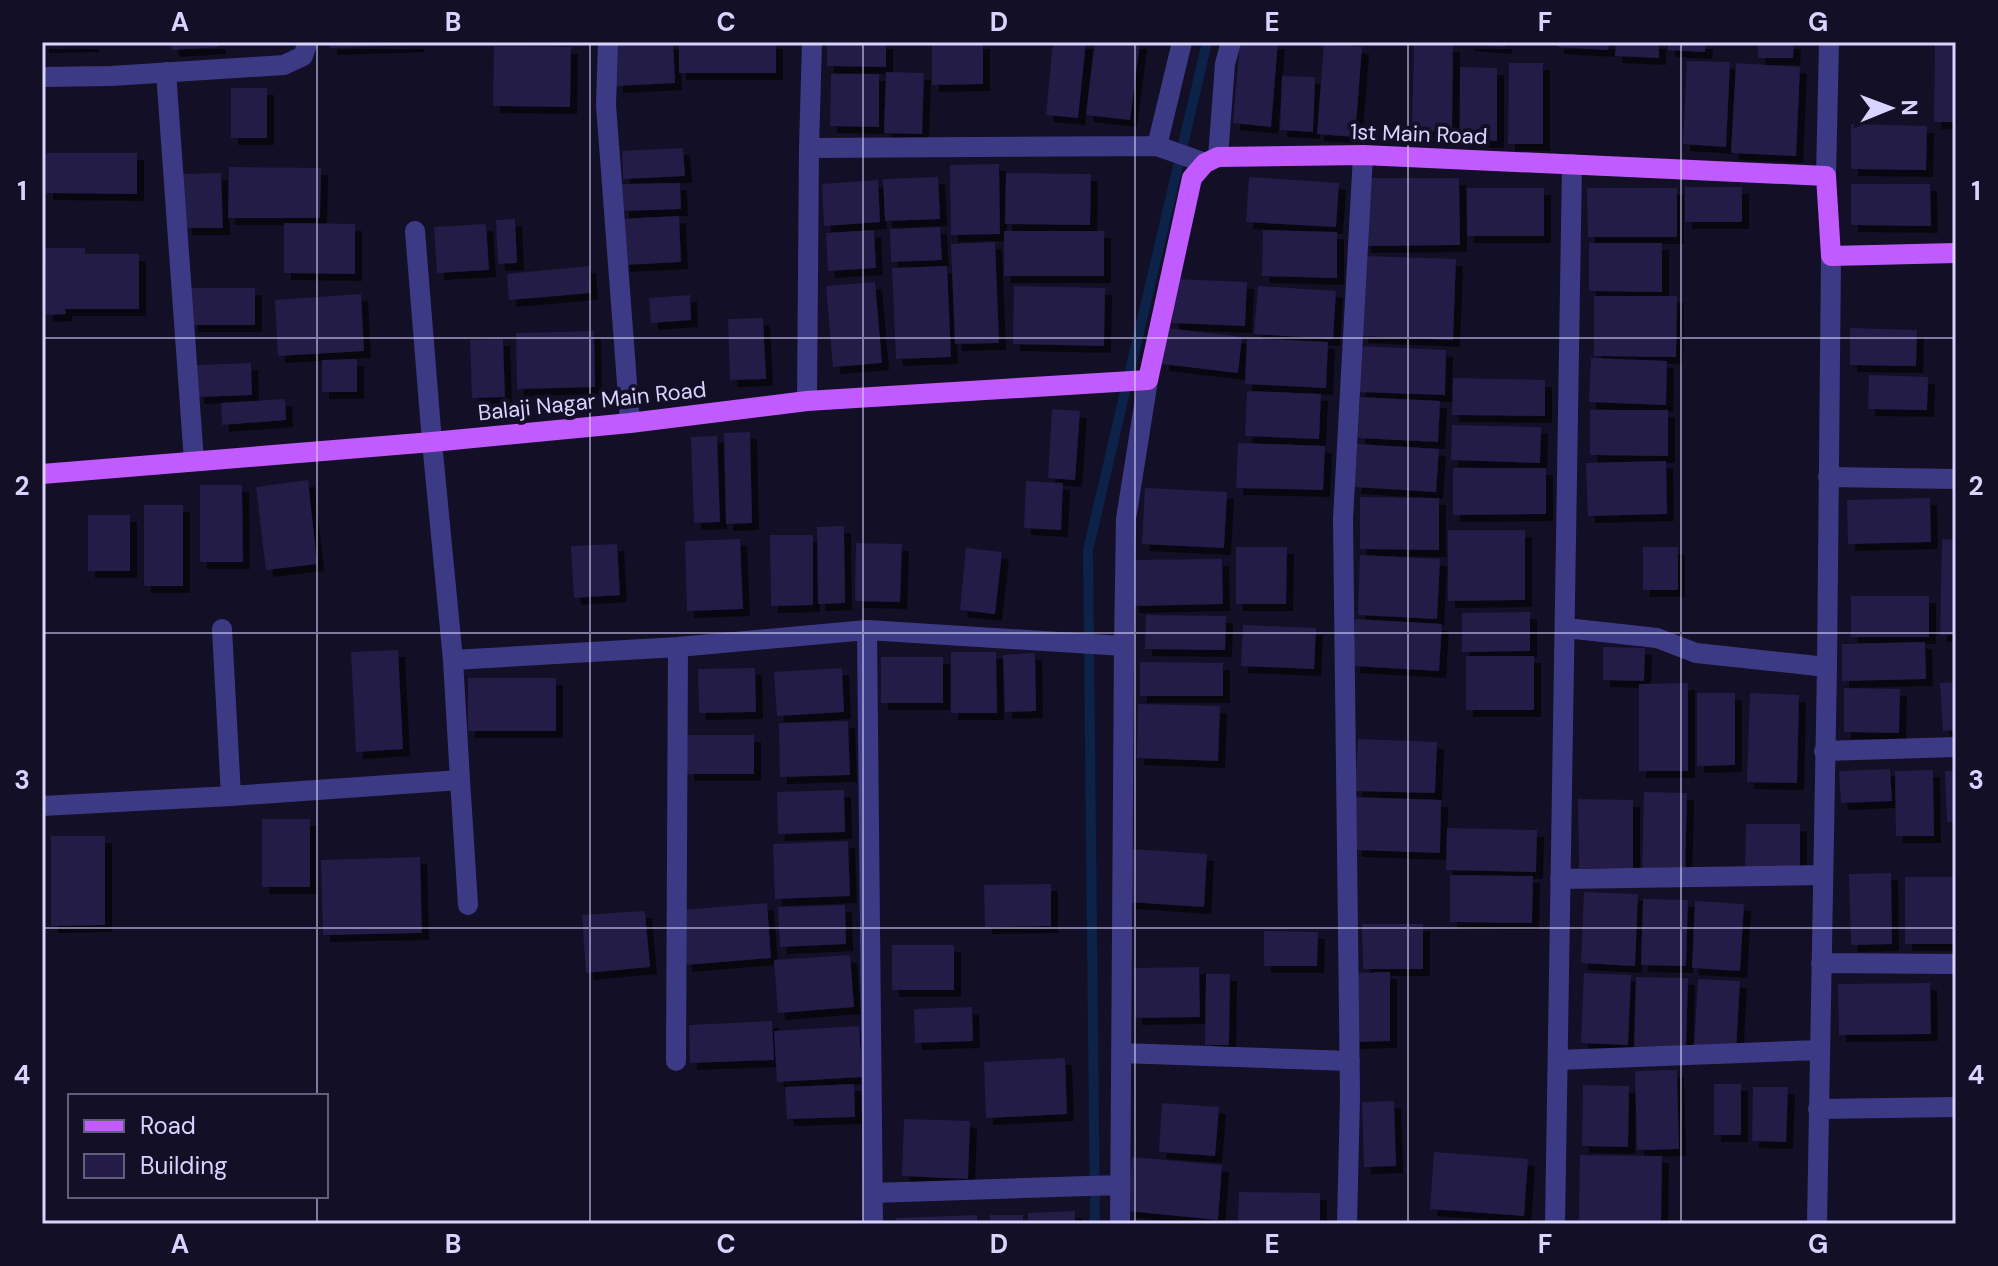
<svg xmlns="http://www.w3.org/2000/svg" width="1998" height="1266" font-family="'DM Sans',sans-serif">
  <defs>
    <filter id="shadow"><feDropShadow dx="7" dy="7" stdDeviation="0" flood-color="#0009"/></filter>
  </defs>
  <rect width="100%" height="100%" fill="#130f26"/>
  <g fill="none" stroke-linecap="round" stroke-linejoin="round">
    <path stroke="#0c2248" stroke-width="10" d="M1095,1224L1088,550L1207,42"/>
  </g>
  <path fill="#241b47" filter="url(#shadow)" d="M42,42H92V45L42,46Z
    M171,42H219V47L172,50Z
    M330,42H417L418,45L330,48Z
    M614,42H673L675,83L616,86Z
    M679,42H776V73H679Z
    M827,42H886V67L827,66Z
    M932,42H983V84L932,85Z
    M1053,42H1086L1078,118L1046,115Z
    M1095,42H1140L1130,120L1086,115Z
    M1240,42H1278L1271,127L1233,123Z
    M1468,42H1505V47L1467,44Z
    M1557,42H1609L1608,50L1557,47Z
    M1616,42H1659V58L1615,56Z
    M1668,42H1706L1705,52L1668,50Z
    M1758,42H1794L1793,58H1758Z
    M1935,42H1956V122H1934Z
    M1324,44L1362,47L1355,137L1317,134Z
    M1414,44L1453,45L1452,132L1412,131Z
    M494,46L571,47L570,107L493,106Z
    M1687,61L1730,62L1726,147L1683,144Z
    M1509,63H1543V144H1508Z
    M1736,63L1800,67L1796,156L1731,153Z
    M1460,67L1497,68V141L1460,140Z
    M886,72L924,73L922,134L884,133Z
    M831,74H879V127L830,126Z
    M1282,76L1315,77L1313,132L1280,130Z
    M231,88H267V138H231Z
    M1851,124L1927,126L1926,170L1851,169Z
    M683,148L685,176L623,179L622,151Z
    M46,153H137V194L46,193Z
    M999,164L1000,234L951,235L950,165Z
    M229,167L321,168L320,218H228Z
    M221,173L223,228H185L183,174Z
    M1006,173L1091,174L1090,225L1005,224Z
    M938,177L940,219L885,221L883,179Z
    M1249,177L1339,183L1336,227L1246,222Z
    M1364,178H1459L1460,245L1364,246Z
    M878,180L880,222L824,226L822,184Z
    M680,183L681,209L622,211L621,184Z
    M1851,184H1930L1931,226L1851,225Z
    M1685,187H1742V222H1685Z
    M1467,188H1544V236H1467Z
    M1587,188H1677V237H1588Z
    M679,216L681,262L623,265L621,219Z
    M515,219L517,263L498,264L496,220Z
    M284,223L355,224V274L284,273Z
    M486,224L489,270L437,273L434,227Z
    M940,227L942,260L891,262L890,229Z
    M874,230L876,268L828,271L826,233Z
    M1263,230L1337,232V278L1262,276Z
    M1004,231H1104V276H1004Z
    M995,242L999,343L955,344L951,244Z
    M1589,243H1662V292L1589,291Z
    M45,248H85V254H139V309H65L66,314L46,315Z
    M1364,256L1456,259L1453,340L1361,336Z
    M589,266L591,293L509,300L507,274Z
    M947,266L951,357L896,359L892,268Z
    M1174,279L1247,282L1245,326L1172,323Z
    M875,282L882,363L833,367L826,286Z
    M1014,286L1105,288L1104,346L1013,344Z
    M1258,286L1336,291L1333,339L1254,334Z
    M191,288H255V325H191Z
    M361,294L364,351L278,356L275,300Z
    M690,295L691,320L651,323L649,298Z
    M1594,296H1677L1676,357L1594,356Z
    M763,318L766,379L730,380L728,319Z
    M1166,328L1242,337L1238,373L1162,364Z
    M1850,328L1917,330L1916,366L1850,365Z
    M594,331L595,387L517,389L516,333Z
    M1247,338L1328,342L1326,388L1245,384Z
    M503,339L505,397L472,398L470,340Z
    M1360,346L1446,350L1445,395L1358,392Z
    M1591,358L1667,361L1666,405L1589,402Z
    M357,359V392H322V360Z
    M251,363L252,395L197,397L196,365Z
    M1869,375L1928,377L1927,410L1868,409Z
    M1453,378L1545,380V416L1452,415Z
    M1247,391L1321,394L1319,439L1245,436Z
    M1360,397L1440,401L1438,442L1358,438Z
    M285,399L286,420L222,425L221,403Z
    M1052,409L1080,411L1075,480L1048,478Z
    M1590,410H1668V456L1590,455Z
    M1452,425L1541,427L1540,463L1451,460Z
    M750,432L752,523L726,524L724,433Z
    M717,436L720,522L694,523L691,437Z
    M1238,443L1325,446L1323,490L1236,488Z
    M1357,444L1439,449L1436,492L1354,487Z
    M1666,461L1667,514L1588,516L1586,463Z
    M1453,468H1546V514L1453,515Z
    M308,480L317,564L266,570L256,487Z
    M1026,481L1063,483L1061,530L1024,528Z
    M200,485H242L243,562H200Z
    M1145,488L1227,492L1224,548L1142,544Z
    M1360,497L1439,498V550L1360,549Z
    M1930,498L1931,542L1848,544L1847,500Z
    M144,505H183V586H144Z
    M88,515H130V571H88Z
    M844,526L845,603L818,604L817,527Z
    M1448,530H1525V600L1448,601Z
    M770,535H813V605L771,606Z
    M740,539L743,609L687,611L685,541Z
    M1942,539L1956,540V635H1940Z
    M856,543L902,544L900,602L855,601Z
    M617,544L620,595L574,598L571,546Z
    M1236,547H1287L1286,604H1236Z
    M1643,547H1678V590H1643Z
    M966,548L1002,552L995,614L960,610Z
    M1360,555L1440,559L1437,619L1358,615Z
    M1222,559L1223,604L1132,606L1131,560Z
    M1851,596H1929V637H1851Z
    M1530,612V651L1462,652V613Z
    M1146,615L1226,616L1225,650L1145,649Z
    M1355,619L1442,624L1439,671L1353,666Z
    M1243,625L1316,628L1314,669L1241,666Z
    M1925,642L1926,679L1842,681V644Z
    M1603,647L1645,648L1644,681L1603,680Z
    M398,650L403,749L356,752L351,652Z
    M951,652H996L997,713H951Z
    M1035,653L1036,711L1005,712L1003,655Z
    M1466,656H1534V710H1466Z
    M881,657H943V703H881Z
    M1140,662L1223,663V696H1140Z
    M755,668L756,712L699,713L698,669Z
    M842,668L844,712L777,716L774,672Z
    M468,678H556V731H468Z
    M1956,682V730L1943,731L1940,683Z
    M1688,683V771H1639V684Z
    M1844,688L1900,689L1899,733L1844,732Z
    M1697,693H1735V765L1697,766Z
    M1750,693L1799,695L1797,783L1747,782Z
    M1138,704L1220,706L1218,761L1137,758Z
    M848,721L850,775L780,777L779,723Z
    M687,735H754V774H687Z
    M1358,739L1437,742L1435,793L1355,791Z
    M1890,769L1892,801L1841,803L1839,771Z
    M1933,770L1934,836H1896L1895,771Z
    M1945,771H1956V822H1947Z
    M844,790L845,832L778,834L777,792Z
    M1644,792L1687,793L1685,876L1642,875Z
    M1356,797L1441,800L1440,853L1355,850Z
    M1578,799L1633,800V868H1579Z
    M262,819H310V887H262Z
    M1746,824H1800V873H1745Z
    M1447,828L1537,830L1536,872L1446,870Z
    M51,836H105V925L51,926Z
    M848,841L850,896L775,899L773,844Z
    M1132,849L1207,854L1204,907L1128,902Z
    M420,857L422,933L323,935L321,860Z
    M1891,873L1892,944L1851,945L1849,874Z
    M1450,875L1533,876L1532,923L1450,922Z
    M1905,877H1956V944H1905Z
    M1051,884V926L985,927L984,885Z
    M1584,892L1638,894L1635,966L1581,963Z
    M1643,899L1688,900L1686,966L1641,965Z
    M1695,901L1744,904L1740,971L1692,968Z
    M767,903L771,958L685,965L681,910Z
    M845,905L846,944L780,947L778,907Z
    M645,911L650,967L586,973L582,915Z
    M1362,924H1423V969H1363Z
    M1264,931L1318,932L1317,966H1264Z
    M892,945H954V990H892Z
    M850,955L854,1007L778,1013L774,960Z
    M1199,967L1200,1017L1135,1018L1134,968Z
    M1390,972V1041L1353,1042V973Z
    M1584,973L1631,975L1628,1045L1581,1043Z
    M1206,974H1230L1229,1045H1205Z
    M1636,977L1688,978L1686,1050L1634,1048Z
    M1698,979L1740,981L1736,1051L1694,1048Z
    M1930,983L1931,1034L1839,1035L1838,984Z
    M972,1007L973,1041L915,1043L914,1009Z
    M772,1021L774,1060L690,1063L689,1025Z
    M859,1026L862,1077L777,1082L774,1031Z
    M1065,1058L1067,1114L986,1118L984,1062Z
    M1677,1070L1679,1149L1637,1150L1635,1071Z
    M854,1084L855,1117L787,1119L785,1087Z
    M1714,1084H1741V1135H1714Z
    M1583,1085L1629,1086L1628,1147L1582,1146Z
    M1753,1087H1788L1786,1142L1752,1141Z
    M1394,1101L1396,1166L1364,1167L1362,1102Z
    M1162,1103L1219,1107L1215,1156L1159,1152Z
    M904,1119L970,1121L968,1179L902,1176Z
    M1434,1152L1528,1159L1524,1216L1430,1209Z
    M1580,1155L1662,1156L1661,1224H1579Z
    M1132,1157L1222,1165L1218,1220L1127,1211Z
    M1239,1192L1320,1193V1224H1238Z
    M1075,1211V1224H1028V1213Z
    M977,1215V1224H896V1218Z
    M990,1215H1023V1224H990Z"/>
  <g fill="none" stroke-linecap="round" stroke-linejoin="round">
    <path stroke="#3d3a85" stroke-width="20" d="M608,42L606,105L630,423
      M166,72L194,461
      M42,77L111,76L284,65L303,56L308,42
      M1157,146L1182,42
      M809,148L1157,146L1205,163
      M1218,157L1225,64L1231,42
      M1826,176L1829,42
      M415,231L432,442L453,660L678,647L867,630L1124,646
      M807,401L809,148L812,42
      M1828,477L1956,479
      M1566,628L1657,638L1696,653L1827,667
      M222,629L231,796
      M867,630L873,1224
      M1824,751L1956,747
      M460,780L468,905
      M42,806L231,796L460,780L453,660
      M1560,879L1822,875
      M1821,963L1956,964
      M1121,1053L1350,1061
      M1558,1060L1820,1050
      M676,1061L678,647
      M1818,1109L1956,1107
      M873,1193L1120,1185
      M1120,1224L1124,646L1126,519L1148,380
      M1347,1224L1350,1097L1343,519L1363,155
      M1555,1224L1572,164
      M1817,1224L1827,667L1831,256"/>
    <path stroke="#c25bff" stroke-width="20" d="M42,474L432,442L630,423L807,401L1148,380L1192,178L1205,163L1218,157L1363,155L1826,176L1831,256L1956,253"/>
  </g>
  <path fill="none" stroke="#d9d4ff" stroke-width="2" stroke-opacity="0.55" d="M317,42V1096M590,42V1224M863,42V1224M1135,42V1224M1408,42V1224M1681,42V1224M42,338H1956M42,633H1956M42,928H1956M317,1196V1224"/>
  <g text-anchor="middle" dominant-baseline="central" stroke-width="8" stroke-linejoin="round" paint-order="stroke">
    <g font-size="22" fill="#d9d4ff" stroke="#130f26">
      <text transform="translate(1419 134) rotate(2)">1st Main Road</text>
      <text transform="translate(592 401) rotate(-6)">Balaji Nagar Main Road</text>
    </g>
  </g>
  <rect width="1998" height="1266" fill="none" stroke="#130f26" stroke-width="88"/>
  <rect x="68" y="1094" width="260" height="104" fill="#130f26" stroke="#625e7d" stroke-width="2"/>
  <rect x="84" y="1120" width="40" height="12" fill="#c25bff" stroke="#625e7d" stroke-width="2"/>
  <text x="140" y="1134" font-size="24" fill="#d9d4ff">Road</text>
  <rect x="84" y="1154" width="40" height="24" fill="#241b47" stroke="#625e7d" stroke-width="2"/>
  <text x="140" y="1174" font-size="24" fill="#d9d4ff">Building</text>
  <g transform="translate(1890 108) rotate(89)" stroke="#130f26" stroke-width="6" paint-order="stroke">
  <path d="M0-6L14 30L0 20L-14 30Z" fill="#d9d4ff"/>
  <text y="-12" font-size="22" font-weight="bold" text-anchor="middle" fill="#d9d4ff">N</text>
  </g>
  <rect x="44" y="44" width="1910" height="1178" fill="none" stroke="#d9d4ff" stroke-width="3"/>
  <g font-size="26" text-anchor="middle" font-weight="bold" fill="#d9d4ff">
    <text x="180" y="31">A</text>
    <text x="453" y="31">B</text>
    <text x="726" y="31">C</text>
    <text x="999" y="31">D</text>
    <text x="1272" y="31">E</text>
    <text x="1545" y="31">F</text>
    <text x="1818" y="31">G</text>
    <text x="22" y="200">1</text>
    <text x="1976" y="200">1</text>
    <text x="22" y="495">2</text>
    <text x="1976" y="495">2</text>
    <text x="22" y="789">3</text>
    <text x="1976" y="789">3</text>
    <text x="22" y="1084">4</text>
    <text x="1976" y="1084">4</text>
    <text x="180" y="1253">A</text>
    <text x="453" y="1253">B</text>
    <text x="726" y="1253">C</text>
    <text x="999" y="1253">D</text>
    <text x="1272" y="1253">E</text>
    <text x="1545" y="1253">F</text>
    <text x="1818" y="1253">G</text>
  </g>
</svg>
